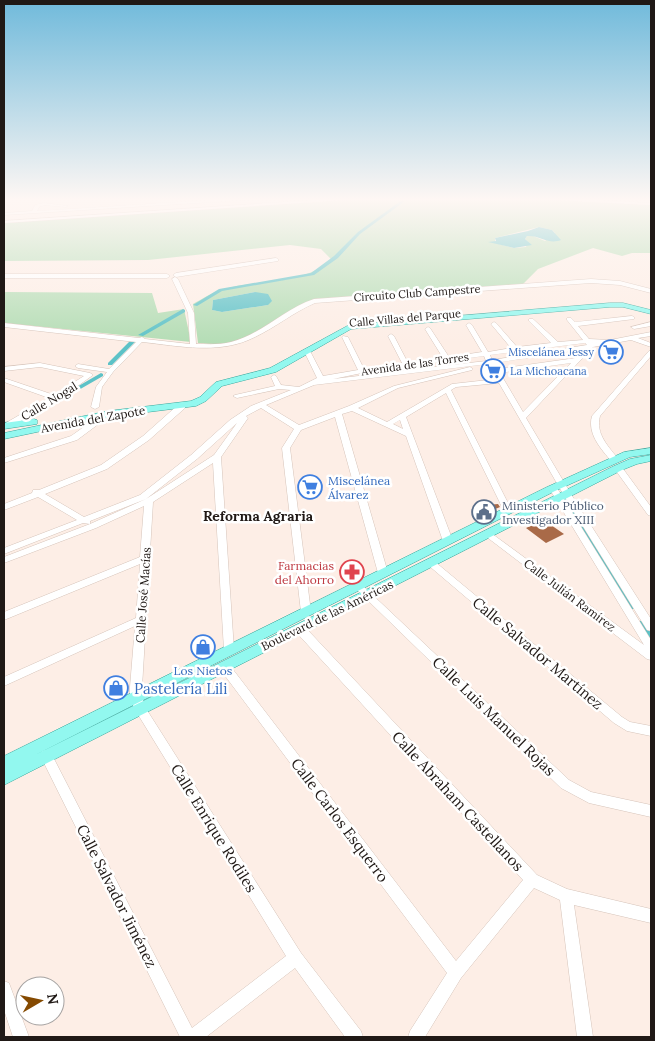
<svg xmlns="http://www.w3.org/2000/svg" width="655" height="1041" font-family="Lora,serif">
  <rect width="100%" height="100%" fill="#fdeee6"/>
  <path fill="#b4ddb5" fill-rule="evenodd" d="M365,198H533L651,205V253H632L622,256L593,248L538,269L523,284L317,300C285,308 260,335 230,343C220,346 208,343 198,343L193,304C202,299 211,293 221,290C256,278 303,287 331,259L321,249L290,245L148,260L4,261V223ZM539,227L552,230L555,233L545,241L533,236H527L525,239L528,242L526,247L514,248L495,243V238ZM255,292L268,305L222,312L212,310L213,300Z
    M4,292L152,293L158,313L184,309L191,342L4,323Z"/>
  <path fill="#5dc2c7" d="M539,227L552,230L561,240C548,245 540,235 527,236L525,239L532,245L514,248L488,242L496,241L495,238L528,231Z
    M255,292L268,294L272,301L268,305L222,312L212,310L213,300Z"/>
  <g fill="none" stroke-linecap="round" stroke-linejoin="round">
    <path fill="#5dc2c7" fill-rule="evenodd" d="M402,200L405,201L360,234L338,258L314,275L222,291L197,306L193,305L219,289L311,273L334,256L358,232Z
      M183,309L185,310V312L143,336L138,335Z
      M133,339L136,341L112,365H108V363L131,340Z
      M101,373L103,374V376L42,411H38L37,410Z
      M563,499H566L570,501L636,605L637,607L636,609H630L562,501Z
      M643,620L646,621L651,629V639L648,638L639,623L640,621Z"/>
  </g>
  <path fill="#a96a48" d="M498,504L500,507L480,516L476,506Z
    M539,522L548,523L564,534L546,543L526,528Z
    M363,568L364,574L349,575L341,579L339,570Z"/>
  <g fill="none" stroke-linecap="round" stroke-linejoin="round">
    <g stroke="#d6c4ba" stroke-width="1">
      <path id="minor" d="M243,198H263L261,199L4,215V213L32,211L35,205L44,203L68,206L66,207L44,205L39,207L37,211Z
        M343,198H361L359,199L4,223V221Z
        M536,198H559L651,203V205L538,199Z
        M276,258L278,259V261L176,277L173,275L176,273Z
        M4,274H167L170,276L167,278H4Z
        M175,277L178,279L194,313L196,344C208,344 220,345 231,342C262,334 284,309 314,299L591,279L620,281L651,289V293L620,285L591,283L315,303C294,312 276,327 255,337C220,355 180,346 142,342L113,372L102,387L99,407L95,409L91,407L96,387L107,372L78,368L75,366L78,364L109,369L136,342L4,327V323L139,338L142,337L145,339L190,344L188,313L172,279Z
        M632,316L634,317V319L578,326L589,339L610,340L651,332V336L638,338L651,343V347L631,340L593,347L526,418L574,499L651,619V631L647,630L566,499L499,383L456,387L451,390L512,511L511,513H505L504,511L446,393L406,417L453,541L448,544L443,541L406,436L352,411L342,414L388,573L386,575H380L378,573L335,417L301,430L290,448L311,612L310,615H302L301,612L282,448L294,429L261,408L246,416L248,418L221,457L234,650L233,653L229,654L225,653L224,650L213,463L153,502L146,617L147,619L146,621L142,687V696L145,707L301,953L361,1031L363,1037H345L295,968L206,1037H180L42,759L40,755L42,751L46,750L50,751L192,1028L286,956L134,708L130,696V687L135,626L4,686V677L136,618L140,564L4,620V612L140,557L144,506L96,528L4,563V557L90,524L83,523L4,554V548L77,520L38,497L4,510V504L32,493L33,490H39L101,465L143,436L179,404H185V408L149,440L107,469L45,494L84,517L140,495L191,455L230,420L251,406L291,390L279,389L237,398L233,396L235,395L275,386L271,377L274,375L276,376L281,385L299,387L317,378L304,351L305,350H309L310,351L323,376L358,370L342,337L343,336L348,337L364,369L402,363L388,336L391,334L394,336L408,363L443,358L425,329L428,327L430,328L449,357L482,352L466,325L469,323L472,325L488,352L511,348L491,324L494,322L496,323L517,347L551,343L529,321V319H533L558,342L583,340L567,320V318H571L575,322ZM585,343L587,345L492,360L490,355ZM585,349L576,358L498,369L495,363ZM484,356L486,361L333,379L362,373ZM571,363L523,412L500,373ZM488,364L497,379L452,384L387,422L358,408L398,388L472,370L473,369L470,367L394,386L349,406L299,425L266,405L314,385ZM400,420L403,429L393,424ZM237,423L214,455L146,499L90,524V521L146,499L197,459Z
        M651,322V326L634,329L631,327Z
        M651,350V356L600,416C595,434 609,447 619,460L618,462H612C601,449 587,434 592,416L649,351Z
        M40,363L90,373L93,375L58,400L9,428H4V424L49,398L4,382V378L54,395L84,376L40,367L4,371V367Z
        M105,412H108L112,414L77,440L4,463V458L71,436Z
        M615,466H621L651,507V516L648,515L614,468Z
        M550,486H556L557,488L651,640V660L647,659L484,535L488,532L491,533L644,645L549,488Z
        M431,560L434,561L622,717L630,722L651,726V736L627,731L614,723L428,565L426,563L428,561Z
        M358,583L361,584L569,780L591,792L651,805V817L589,803L561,788L355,588L353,586L355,584Z
        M300,625L304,626L537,875L567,889L651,909V923L574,905L593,1037H577L560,900L534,888L461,978L425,1037H408L410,1031L447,973L220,669L219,666L220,663L224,662L228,663L456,961L523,880L296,632L295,629L296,626Z
        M4,981L9,983L29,1037H13L4,1010Z"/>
    </g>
    <g stroke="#3ba79c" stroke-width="1">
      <path id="major" d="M610,303H623L651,310V314L623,307H610L351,329L276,372L222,386L206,401L196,406L108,417L4,439V433L108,411L191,401L200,397L216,382L270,368L349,325Z
        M34,419L37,420V424L4,429V423Z
        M651,448V454L630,457L555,491L35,755L614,466L630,459L651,455V461L637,464L622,470L4,785V770L8,768L4,770V756L547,487L624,452Z"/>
    </g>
    <use href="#minor" fill="#fff" fill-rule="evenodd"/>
    <use href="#major" fill="#92f8ef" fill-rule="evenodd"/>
  </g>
  <linearGradient id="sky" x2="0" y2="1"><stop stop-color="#70badb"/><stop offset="0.58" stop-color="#fef7f4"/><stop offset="1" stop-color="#fef7f4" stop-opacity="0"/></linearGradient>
  <rect width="655" height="344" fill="url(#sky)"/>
  <defs>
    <g id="supermarket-ring" transform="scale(1.25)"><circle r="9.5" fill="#fff" stroke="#3f7fe0" stroke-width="1.5"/><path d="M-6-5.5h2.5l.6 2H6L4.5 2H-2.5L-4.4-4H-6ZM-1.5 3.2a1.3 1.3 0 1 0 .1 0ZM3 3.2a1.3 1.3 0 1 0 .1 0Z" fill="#3f7fe0"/></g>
    <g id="civic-ring" transform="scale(1.25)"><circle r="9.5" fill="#fff" stroke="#5c6f8a" stroke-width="1.5"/><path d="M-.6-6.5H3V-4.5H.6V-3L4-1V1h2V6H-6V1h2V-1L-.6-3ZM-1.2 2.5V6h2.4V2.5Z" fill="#5c6f8a"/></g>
    <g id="pharmacy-ring" transform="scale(1.25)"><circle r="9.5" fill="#fff" stroke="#e0444e" stroke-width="1.5"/><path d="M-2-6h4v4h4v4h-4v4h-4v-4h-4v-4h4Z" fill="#e0444e"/></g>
    <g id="shop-ring" transform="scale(1.25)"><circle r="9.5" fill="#fff" stroke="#3f7fe0" stroke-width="1.5"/><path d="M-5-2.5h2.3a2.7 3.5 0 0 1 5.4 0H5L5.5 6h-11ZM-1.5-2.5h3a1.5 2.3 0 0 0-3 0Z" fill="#3f7fe0"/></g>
  </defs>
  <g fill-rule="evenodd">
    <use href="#supermarket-ring" x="611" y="352"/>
    <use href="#supermarket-ring" x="493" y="371"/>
    <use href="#supermarket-ring" x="310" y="487"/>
    <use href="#civic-ring" x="484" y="512"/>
    <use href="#pharmacy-ring" x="352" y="572"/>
    <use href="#shop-ring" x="203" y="647"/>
    <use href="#shop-ring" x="116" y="688"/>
  </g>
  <g text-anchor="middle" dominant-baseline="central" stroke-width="5" stroke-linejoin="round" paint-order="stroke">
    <g font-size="11" fill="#201916" stroke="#fff">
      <text transform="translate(417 293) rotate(-4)">Circuito Club Campestre</text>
      <text transform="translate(405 318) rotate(-5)">Calle Villas del Parque</text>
      <text transform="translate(415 364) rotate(-8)">Avenida de las Torres</text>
    </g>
    <g font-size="11" fill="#366cbe" stroke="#fff" text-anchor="end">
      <text x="594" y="352">Miscelánea Jessy</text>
      <text x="510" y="371" text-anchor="start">La Michoacana</text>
    </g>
    <g font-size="12" fill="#201916" stroke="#fff">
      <text transform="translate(49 401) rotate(-31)">Calle Nogal</text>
      <text transform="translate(93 419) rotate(-10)">Avenida del Zapote</text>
      <text transform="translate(143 595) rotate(-86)">Calle José Macías</text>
      <text transform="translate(570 595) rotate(37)">Calle Julián Ramírez</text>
      <text transform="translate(327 615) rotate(-26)">Boulevard de las Américas</text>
    </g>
    <g font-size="12" fill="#366cbe" stroke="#fff" text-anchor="start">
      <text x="328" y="480">Miscelánea<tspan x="328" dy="14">Álvarez</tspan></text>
      <text x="203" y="670" text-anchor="middle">Los Nietos</text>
    </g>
    <g font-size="12" fill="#4e5e75" stroke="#fff" text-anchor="start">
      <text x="502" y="505">Ministerio Público<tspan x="502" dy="14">Investigador XIII</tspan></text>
    </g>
    <g font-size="12" fill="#be3a42" stroke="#fff" text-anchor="end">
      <text x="334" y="565">Farmacias<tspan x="334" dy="14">del Ahorro</tspan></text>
    </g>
    <g font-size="14" font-weight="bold" fill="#201916" stroke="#fff">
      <text x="258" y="516">Reforma Agraria</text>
    </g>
    <g font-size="15" fill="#201916" stroke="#fff">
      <text transform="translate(538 653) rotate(40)">Calle Salvador Martínez</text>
      <text transform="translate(494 716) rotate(44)">Calle Luis Manuel Rojas</text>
      <text transform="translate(458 801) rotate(47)">Calle Abraham Castellanos</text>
      <text transform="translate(340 820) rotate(53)">Calle Carlos Esquerro</text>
      <text transform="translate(214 828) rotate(58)">Calle Enrique Rodiles</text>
      <text transform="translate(117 896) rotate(63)">Calle Salvador Jiménez</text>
    </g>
    <g font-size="15" fill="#366cbe" stroke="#fff" text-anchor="start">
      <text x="134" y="688">Pastelería Lili</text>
    </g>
  </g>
  <rect width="655" height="1041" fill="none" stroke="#201916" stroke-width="10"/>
  <g transform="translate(40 1001) rotate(81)"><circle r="24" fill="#ffffff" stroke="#a6a3a2"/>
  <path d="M0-4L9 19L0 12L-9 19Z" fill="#854a01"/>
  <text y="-8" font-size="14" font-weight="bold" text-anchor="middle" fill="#201916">N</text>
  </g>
</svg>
